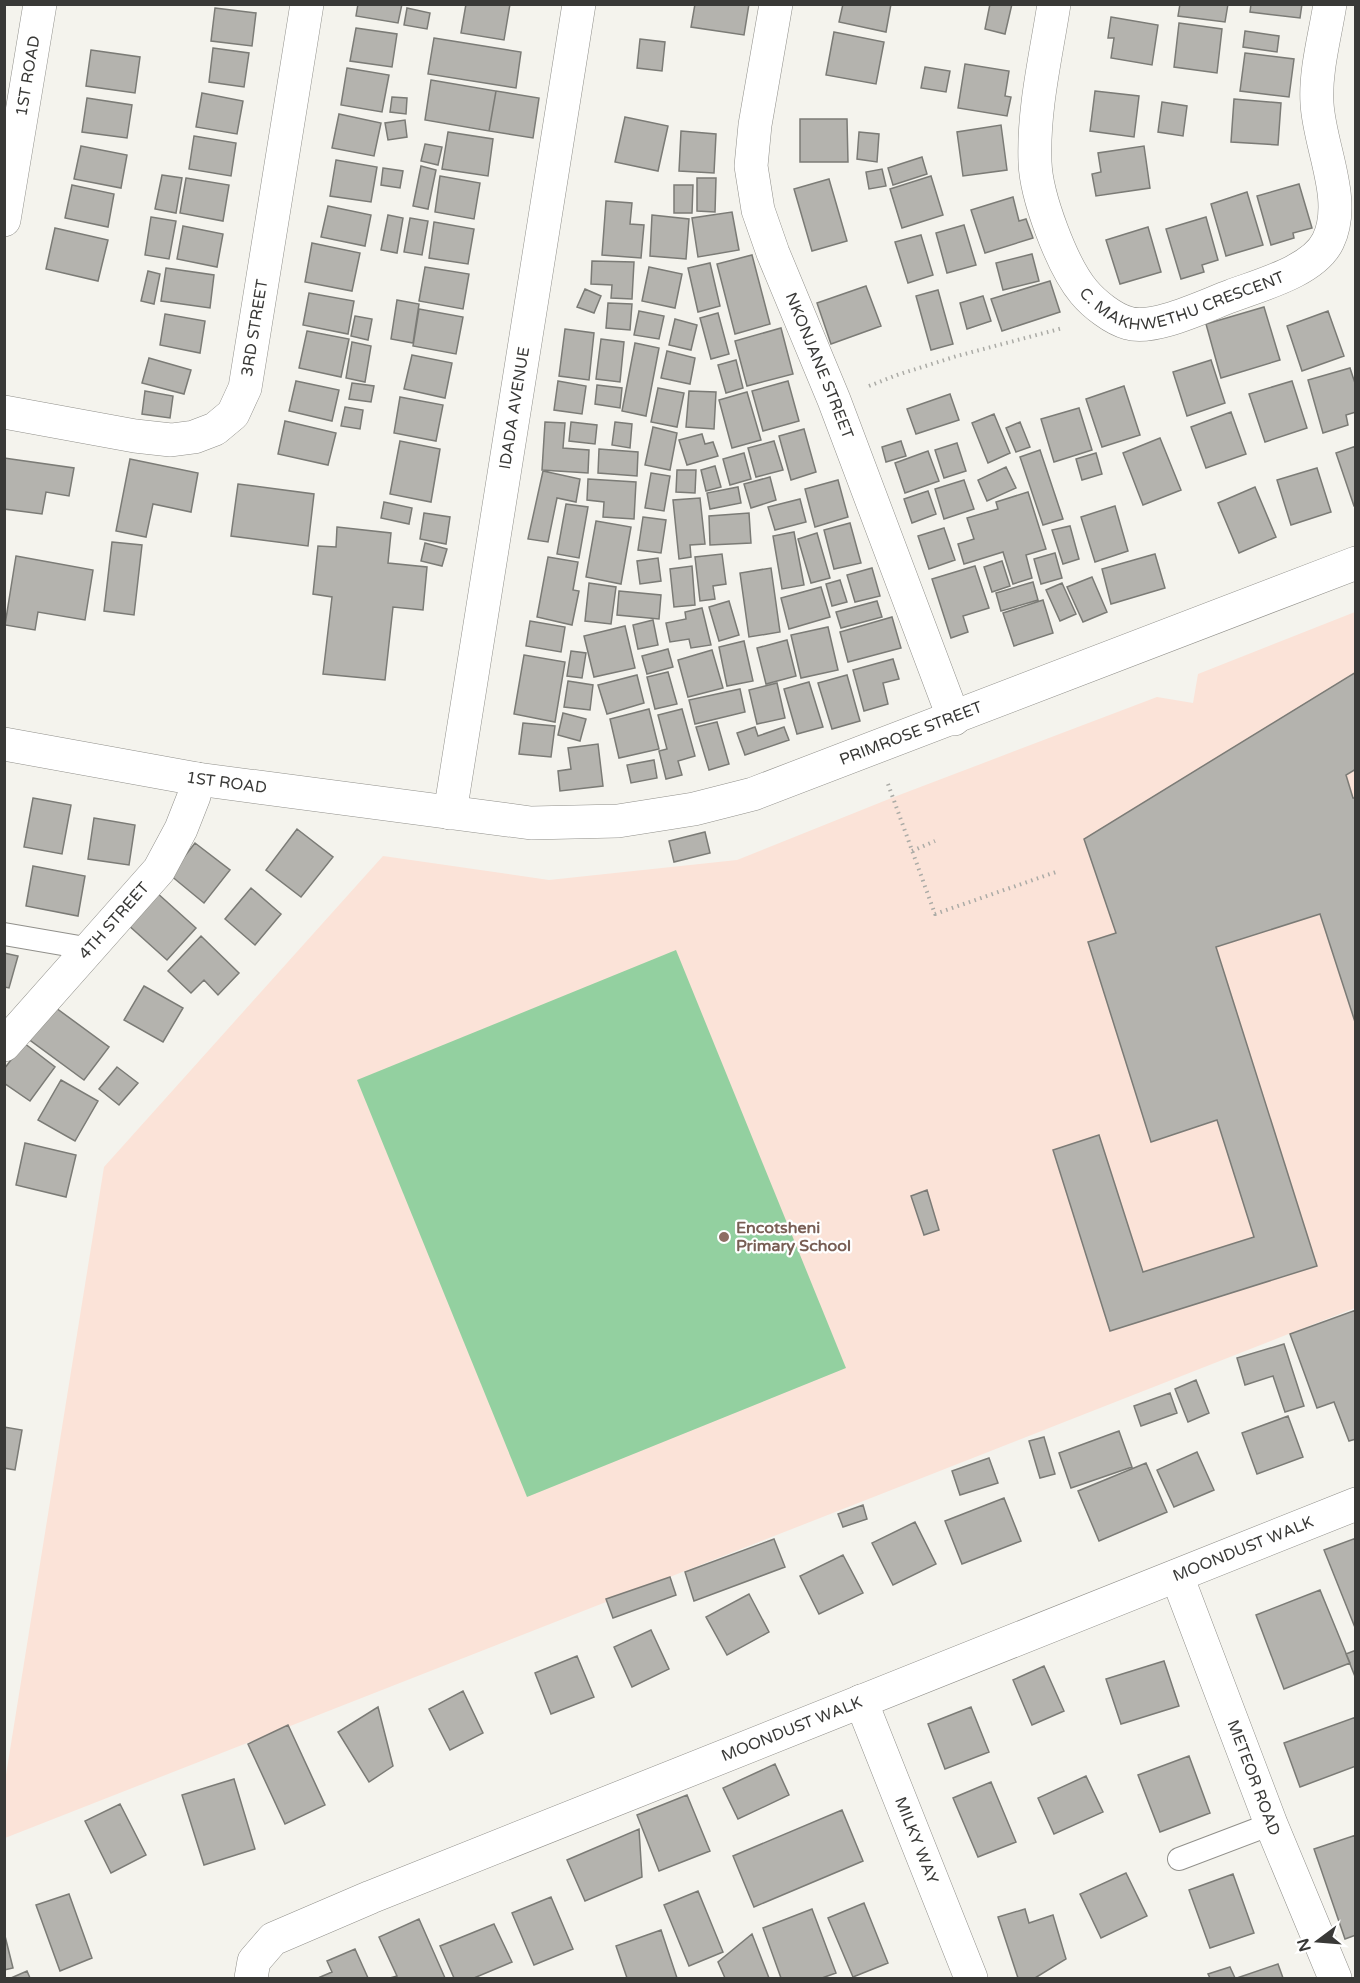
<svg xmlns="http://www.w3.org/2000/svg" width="1360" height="1983" font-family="'Varela Round',sans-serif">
  <rect width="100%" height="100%" fill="#f4f3ed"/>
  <path fill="#fbe3d8" d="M1355,612V1308L5,1838V1781L104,1167L383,856L549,880L737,860L894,797L1157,697L1193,703L1198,674Z"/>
  <path fill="#93d0a0" d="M676,950L846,1368L527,1497L357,1080Z"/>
  <path fill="#b4b3ae" stroke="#7b7b76" stroke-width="1.5" d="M358,4H402L398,23L356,16Z
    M466,4H510L504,40L461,33Z
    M695,4H749L744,35L691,27Z
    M843,4H891L886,32L839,22Z
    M990,4H1012L1005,34L985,29Z
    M1180,4H1228L1225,22L1178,16Z
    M1251,4H1302L1300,18L1250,12Z
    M215,8L256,13L252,46L211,41Z
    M407,8L430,13L427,29L404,25Z
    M1111,17L1158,25L1152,65L1111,58L1114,38H1108Z
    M1179,23L1222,29L1217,73L1174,67Z
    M356,28L397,34L392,67L350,61Z
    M1245,31L1279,36L1277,52L1243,47Z
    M834,32L884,42L876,84L826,75Z
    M434,38L521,52L516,88L428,74Z
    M640,39L665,42L662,71L637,68Z
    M213,48L249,53L244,87L209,82Z
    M91,50L140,57L135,93L86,86Z
    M1245,53L1294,59L1289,97L1240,91Z
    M965,64L1009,71L1005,96L1011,97L1007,116L958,108Z
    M925,67L950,71L946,92L921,88Z
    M347,68L389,75L382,112L341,105Z
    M431,80L496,91L489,131L425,120Z
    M496,91L539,98L533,138L489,131Z
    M1095,91L1139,96L1134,137L1090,131Z
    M202,93L243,101L237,134L196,127Z
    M392,97L407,98L406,114L390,112Z
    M87,98L132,105L127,138L82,132Z
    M1234,99L1281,103L1278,145L1231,142Z
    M1162,102L1187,106L1183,136L1158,132Z
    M339,114L381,123L374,156L332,148Z
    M625,117L668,126L658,171L615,162Z
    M800,119H847L848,162H800Z
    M405,120L407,137L388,140L385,123Z
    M1001,125L1007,170L963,176L957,132Z
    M681,131L716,134L714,173L679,171Z
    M448,132L493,139L488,176L442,169Z
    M859,132L879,134L877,162L857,159Z
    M194,136L236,143L231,176L189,169Z
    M425,144L442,147L438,165L421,161Z
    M81,146L127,155L121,188L74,179Z
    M1144,146L1150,188L1096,196L1092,174L1101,172L1098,153Z
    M922,157L927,174L893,185L888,168Z
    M336,160L377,167L371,202L330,196Z
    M421,166L436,170L428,209L413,206Z
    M383,168L403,171L400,188L381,185Z
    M882,169L886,186L869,189L866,172Z
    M162,175L182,178L176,213L155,209Z
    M440,176L480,183L474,219L435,212Z
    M931,176L943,215L902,228L890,189Z
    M186,178L229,185L223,221L180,213Z
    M697,178H716L715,212L697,211Z
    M829,179L847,241L812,251L794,189Z
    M1299,184L1312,228L1293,233L1294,238L1271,245L1257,196Z
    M72,185L114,194L108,227L65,218Z
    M674,185H693L692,213H674Z
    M1247,192L1263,245L1226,256L1211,204Z
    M1013,197L1019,221L1026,219L1033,238L985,253L971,210Z
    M606,201L632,203L630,224L644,225L641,258L602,255Z
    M328,206L371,215L365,246L321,237Z
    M732,212L739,250L698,257L692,218Z
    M388,215L403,218L397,253L381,250Z
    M652,215L689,219L686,259L650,256Z
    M151,217L176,221L169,259L145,255Z
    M1206,217L1218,260L1202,265L1204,272L1181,279L1166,229Z
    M410,218L428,221L422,255L404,252Z
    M434,222L474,229L468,264L429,258Z
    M964,225L976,265L947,273L936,233Z
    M183,226L223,234L217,267L177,259Z
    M1148,227L1161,272L1120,284L1106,240Z
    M55,228L108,240L98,281L46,269Z
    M921,235L933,275L908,283L895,242Z
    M312,243L360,253L352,291L305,282Z
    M1032,254L1039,281L1003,290L996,263Z
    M752,255L770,324L735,334L717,264Z
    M592,261L634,262L632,299L611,298L612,285L591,284Z
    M710,263L720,306L698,312L688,268Z
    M425,267L469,274L463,309L419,301Z
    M649,267L682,274L675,308L642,301Z
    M166,268L214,275L210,308L161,301Z
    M148,271L160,274L154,304L141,301Z
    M1050,281L1060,312L1002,331L991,299Z
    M866,286L881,326L831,344L817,303Z
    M585,289L601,296L594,313L577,307Z
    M938,290L953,344L931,350L916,296Z
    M309,293L354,301L348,334L303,325Z
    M983,296L991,321L967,329L960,303Z
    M397,300L419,304L413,343L391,339Z
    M608,303L632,304L630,330L606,328Z
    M1264,307L1280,360L1221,378L1206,324Z
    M419,309L463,317L456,354L413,346Z
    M639,311L664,316L659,339L634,335Z
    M1328,311L1344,356L1302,371L1287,326Z
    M718,313L729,354L711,359L700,318Z
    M165,314L205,321L200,353L160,345Z
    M355,316L372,319L368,340L351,336Z
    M675,319L697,325L691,350L669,345Z
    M781,328L793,374L747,386L735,341Z
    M565,329L594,333L589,380L559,376Z
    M307,331L349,339L341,377L299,368Z
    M601,339L624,342L620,382L596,379Z
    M352,342L371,346L365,382L346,378Z
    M635,343L659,348L646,416L622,411Z
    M667,351L695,358L690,384L661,378Z
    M412,355L452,363L445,398L404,389Z
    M149,358L191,370L184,394L142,383Z
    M736,360L743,388L726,393L718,365Z
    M1211,360L1225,403L1187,416L1173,372Z
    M1350,368L1356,386V412L1346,415L1348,425L1323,433L1308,380Z
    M296,381L339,390L332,421L289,411Z
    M558,381L586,386L582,414L554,410Z
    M788,381L799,421L763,431L752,391Z
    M1292,381L1307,428L1265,442L1249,394Z
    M352,383L374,386L371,402L349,399Z
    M597,385L622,388L620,408L595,404Z
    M1124,386L1140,435L1102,447L1086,399Z
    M658,388L684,393L677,427L651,422Z
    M145,391L173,396L170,418L142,414Z
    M689,391L716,392L714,429L686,427Z
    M747,392L761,440L732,448L719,400Z
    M950,394L959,420L916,434L907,409Z
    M400,397L443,405L436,441L394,433Z
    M345,407L363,410L360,429L341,426Z
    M1079,408L1092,450L1054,462L1041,419Z
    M1231,412L1246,454L1206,468L1191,427Z
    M994,414L1010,453L988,463L972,423Z
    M285,421L336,433L328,465L278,454Z
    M545,422L565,423L563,448L589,450L588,473L542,470Z
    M571,422L597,425L595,444L569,441Z
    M615,422L632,424L630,448L612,445Z
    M1020,422L1030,447L1016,452L1006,428Z
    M653,427L677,433L670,470L645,465Z
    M804,429L816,472L791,480L779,436Z
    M702,434L705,444L713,442L718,456L687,465L679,440Z
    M1160,438L1181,490L1143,505L1123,453Z
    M400,441L440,449L431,502L390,494Z
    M774,441L783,470L756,477L748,448Z
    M901,441L906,456L886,462L882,447Z
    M957,443L966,471L944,478L935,450Z
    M1356,446V506H1354L1336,453Z
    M599,449L638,452L637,476L598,473Z
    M1040,450L1063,519L1043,525L1020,457Z
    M928,451L939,481L905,493L895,463Z
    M744,453L751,479L730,485L723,459Z
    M1096,453L1102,474L1082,480L1076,459Z
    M4,458L74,468L69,496L46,492L42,514L4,509Z
    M130,459L198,473L191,512L153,504L146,537L116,531Z
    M715,466L721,487L706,491L701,470Z
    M1006,467L1016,488L987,501L978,480Z
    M1317,468L1331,512L1291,525L1277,480Z
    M677,470H696L695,493L676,492Z
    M543,471L580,479L576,502L557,498L548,542L528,539Z
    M651,473L670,476L664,511L645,508Z
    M770,477L776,500L751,508L744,484Z
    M588,479L636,482L634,519L603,517L604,502L587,500Z
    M838,480L848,517L815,527L805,489Z
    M964,480L974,509L944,519L935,489Z
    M238,484L314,494L308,546L231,536Z
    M738,487L741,503L710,509L707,493Z
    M1255,487L1276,537L1239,553L1218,503Z
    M928,491L936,514L912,523L904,499Z
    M1028,492L1046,549L1026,555L1032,578L1013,584L1003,552L964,564L958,544L974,539L967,518L998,509L996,502Z
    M700,498L705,544L690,545L691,557L679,559L673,500Z
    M800,499L806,522L775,530L768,507Z
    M384,502L412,508L409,524L381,518Z
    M566,504L588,507L579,558L557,554Z
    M1115,506L1128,551L1095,562L1081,517Z
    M424,513L450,517L446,544L420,539Z
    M749,513L751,543L710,545L709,516Z
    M643,517L666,520L661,553L638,550Z
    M596,521L631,527L621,584L586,577Z
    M850,523L861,563L834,569L824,530Z
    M1070,526L1079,559L1063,564L1052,530Z
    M337,527L391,533L388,563L427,567L423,610L393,607L385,680L323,674L332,597L313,594L318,546L336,547Z
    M944,528L955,560L929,569L918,536Z
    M794,532L804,585L782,589L773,536Z
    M817,533L830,578L811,583L798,539Z
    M112,542L142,545L134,615L104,611Z
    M425,543L447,549L442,566L421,561Z
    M1055,553L1062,578L1041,584L1034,559Z
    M722,554L726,584L713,586L715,599L700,601L695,557Z
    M1155,554L1165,588L1111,604L1102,569Z
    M16,556L93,570L85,620L38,612L35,630L5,625Z
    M548,557L578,562L573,590L579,591L572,625L537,617Z
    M658,558L661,581L640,584L637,561Z
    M1002,561L1010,586L992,592L984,567Z
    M692,566L695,605L674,607L670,569Z
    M975,566L989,608L963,616L968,632L951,638L932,579Z
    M771,568L780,632L749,637L740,573Z
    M872,568L880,596L855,602L847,575Z
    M1092,577L1107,612L1083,622L1067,587Z
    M840,580L847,602L832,606L826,584Z
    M1033,582L1038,600L1001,611L996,593Z
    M589,583L616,587L611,624L585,621Z
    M1062,583L1076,614L1060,621L1046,590Z
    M821,587L830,617L789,629L781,598Z
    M619,591L661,595L659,619L617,615Z
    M1043,600L1053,633L1014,646L1003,613Z
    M729,601L739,635L719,641L709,607Z
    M877,601L882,617L841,628L836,612Z
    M702,608L711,645L691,648L689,639L670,642L666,623L686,619L685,612Z
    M892,617L901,648L848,662L840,632Z
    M653,620L658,645L638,649L633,625Z
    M530,621L565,627L561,652L526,646Z
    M625,626L635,668L594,677L584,636Z
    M828,627L838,670L801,678L791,635Z
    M787,640L796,676L766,684L757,648Z
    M744,641L753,681L727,686L719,647Z
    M668,649L673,667L647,674L642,656Z
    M712,650L723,688L688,697L678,660Z
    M571,651L586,653L582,678L567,676Z
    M524,655L565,662L555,722L514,714Z
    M893,659L899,679L883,683L888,704L864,711L853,670Z
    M668,672L677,704L655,709L647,677Z
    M1356,672V769L1346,775L1353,798H1356V1025L1320,914L1216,947L1317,1266L1110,1331L1053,1150L1099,1135L1143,1272L1254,1237L1217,1120L1151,1142L1088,942L1116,933L1084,839Z
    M637,675L644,703L607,714L598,685Z
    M847,675L860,721L832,729L818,683Z
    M568,681L593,685L590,710L564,707Z
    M809,682L823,727L797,734L784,689Z
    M777,683L785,718L757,724L749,690Z
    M740,689L745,712L695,724L689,700Z
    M649,709L659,749L619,758L610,719Z
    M682,709L695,756L678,761L682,775L666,779L659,751L667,749L658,715Z
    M563,713L586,719L580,741L558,735Z
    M717,722L729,764L709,770L696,727Z
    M523,723L555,726L551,757L519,754Z
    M755,727L758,736L784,727L789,740L745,755L737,733Z
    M598,744L603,786L560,791L558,771L571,769L568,748Z
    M654,760L657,778L631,783L627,765Z
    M33,798L71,805L62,854L24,847Z
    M94,818L135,825L129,865L88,859Z
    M297,829L333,857L301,897L266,870Z
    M705,832L710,853L674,862L669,841Z
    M195,843L230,870L204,903L170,875Z
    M33,866L85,876L78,916L26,906Z
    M251,888L281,914L255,945L225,919Z
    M156,892L196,928L167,960L127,924Z
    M201,936L239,973L218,995L204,980L191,993L168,971Z
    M4,953L18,956L9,988L4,987Z
    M144,986L183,1008L163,1042L124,1020Z
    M52,1005L109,1047L84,1080L27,1038Z
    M24,1043L55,1067L30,1101L4,1083V1069Z
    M117,1067L138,1083L119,1105L99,1089Z
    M61,1080L98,1101L75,1141L38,1120Z
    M25,1143L76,1155L66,1197L16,1185Z
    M927,1190L939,1230L924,1235L911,1196Z
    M1356,1310V1439L1349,1441L1334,1402L1317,1408L1290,1334Z
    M1284,1344L1304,1406L1285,1412L1273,1376L1245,1385L1237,1358Z
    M1196,1380L1209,1413L1188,1422L1175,1389Z
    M1170,1393L1177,1413L1141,1426L1134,1406Z
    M1288,1416L1303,1457L1257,1474L1242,1433Z
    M4,1427L22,1430L15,1470L4,1468Z
    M1119,1431L1132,1467L1071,1488L1059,1453Z
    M1044,1437L1055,1474L1040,1478L1029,1441Z
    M1197,1452L1214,1490L1174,1507L1157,1470Z
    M989,1458L998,1483L960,1495L952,1471Z
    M1146,1463L1167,1512L1099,1541L1078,1491Z
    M1004,1498L1021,1541L962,1564L945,1521Z
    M863,1505L867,1519L843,1527L838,1514Z
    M915,1522L936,1564L893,1585L872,1543Z
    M1356,1538V1630L1324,1550Z
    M774,1539L785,1567L694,1601L685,1572Z
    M843,1555L863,1593L819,1614L800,1576Z
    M670,1577L676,1595L613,1618L606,1599Z
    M1320,1590L1350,1663L1284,1689L1256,1615Z
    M749,1594L769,1632L727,1655L706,1617Z
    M651,1630L669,1669L632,1687L614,1647Z
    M1356,1650V1679L1346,1654Z
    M577,1656L594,1697L551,1714L535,1673Z
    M1164,1661L1179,1706L1121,1724L1106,1679Z
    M1044,1666L1064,1711L1032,1725L1013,1680Z
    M463,1691L483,1733L450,1750L429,1709Z
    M378,1707L393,1766L369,1782L338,1732Z
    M971,1707L989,1752L945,1769L928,1724Z
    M1356,1717V1766L1300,1787L1284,1743Z
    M288,1725L325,1805L285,1824L248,1744Z
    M1189,1756L1210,1813L1160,1832L1138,1775Z
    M775,1764L789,1795L738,1819L723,1788Z
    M1086,1776L1103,1812L1054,1834L1038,1798Z
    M234,1779L255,1849L204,1865L182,1795Z
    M991,1782L1016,1842L978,1857L953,1798Z
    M687,1795L710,1851L659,1871L637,1815Z
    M120,1804L146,1855L111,1873L85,1821Z
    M842,1810L863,1861L754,1907L733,1856Z
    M639,1829L642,1877L585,1901L567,1860Z
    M1356,1835V1935L1345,1939L1314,1849Z
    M1126,1873L1147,1916L1101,1938L1080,1894Z
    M1233,1874L1254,1933L1210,1948L1189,1890Z
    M698,1891L723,1952L689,1966L664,1905Z
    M69,1894L92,1958L60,1971L36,1905Z
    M551,1897L573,1949L534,1965L512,1913Z
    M864,1903L888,1963L853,1977L828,1918Z
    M812,1909L836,1973L822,1978H781L763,1928Z
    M1025,1909L1029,1923L1053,1915L1066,1959L1035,1978H1018L998,1917Z
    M419,1919L445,1978H390L397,1976L379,1937Z
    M494,1924L512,1962L474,1978H454L440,1946Z
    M661,1930L677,1978H627L616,1946Z
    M4,1932L13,1968L4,1970Z
    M752,1934L769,1978H725L718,1962Z
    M355,1949L368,1978H318L332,1972L327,1961Z
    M1278,1964L1283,1978H1237Z
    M1230,1967L1235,1978H1210L1208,1974Z
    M27,1971L30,1978H11Z"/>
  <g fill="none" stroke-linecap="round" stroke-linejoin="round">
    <g stroke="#91908b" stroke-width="24">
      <path id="service" d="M4,934L91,949
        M1179,1859L1271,1824"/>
    </g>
    <g stroke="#91908b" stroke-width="34">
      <g id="minor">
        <path id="s1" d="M776,4L755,125L751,166L758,210L773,253L834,400L954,719"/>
        <path id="s2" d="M1054,4C1046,56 1033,109 1035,162C1036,196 1062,266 1084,292C1094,304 1113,319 1128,323C1154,331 1206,305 1231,296C1260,285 1314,271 1328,241C1348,200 1319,146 1317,103C1315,71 1325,36 1330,4"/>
        <path id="s3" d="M4,220L40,4"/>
        <path id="s4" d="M4,412L135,436L171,440L194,437L215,429L233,414L245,388L307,4"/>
        <path id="s5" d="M4,744L197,779L531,823L618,821L694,809L753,794L1356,563"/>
        <path id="s6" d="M450,813L579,4"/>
        <path id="s7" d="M4,1045L159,870L181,829L194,796L197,779"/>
        <path id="s8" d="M1177,1576L1271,1824L1335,1978"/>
        <path id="s9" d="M861,1701L971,1978"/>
        <path id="s10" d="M251,1978L254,1961L273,1939L371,1897L1356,1504"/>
      </g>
    </g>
    <path stroke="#ababa6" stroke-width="4" stroke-dasharray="1.5 4.5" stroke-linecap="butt" d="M869,386L897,375L957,356L1063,328
      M888,784L935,914L1056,872
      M912,851L935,841"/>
    <use href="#service" stroke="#fff" stroke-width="22"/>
    <use href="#minor" stroke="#fff" stroke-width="33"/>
  </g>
  <circle fill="#8d6e63" stroke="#fff" stroke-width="2" cx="724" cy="1237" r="6"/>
  <g text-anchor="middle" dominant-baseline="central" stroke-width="4.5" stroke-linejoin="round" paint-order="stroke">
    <g font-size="16" fill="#393937" stroke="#fff">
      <text stroke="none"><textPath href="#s3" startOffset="146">1ST ROAD</textPath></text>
      <text stroke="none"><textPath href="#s2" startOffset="408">C. MAKHWETHU CRESCENT</textPath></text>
      <text stroke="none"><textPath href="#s4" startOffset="328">3RD STREET</textPath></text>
      <text stroke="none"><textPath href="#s1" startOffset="376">NKONJANE STREET</textPath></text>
      <text stroke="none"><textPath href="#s6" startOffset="410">IDADA AVENUE</textPath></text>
      <text stroke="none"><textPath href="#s5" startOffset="927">PRIMROSE STREET</textPath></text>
      <text stroke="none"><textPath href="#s5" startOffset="226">1ST ROAD</textPath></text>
      <text stroke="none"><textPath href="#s7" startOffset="166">4TH STREET</textPath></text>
      <text stroke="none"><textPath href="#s10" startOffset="1092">MOONDUST WALK</textPath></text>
      <text stroke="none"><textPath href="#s10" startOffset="606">MOONDUST WALK</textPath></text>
      <text stroke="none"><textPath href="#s8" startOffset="216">METEOR ROAD</textPath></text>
      <text stroke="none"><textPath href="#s9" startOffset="150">MILKY WAY</textPath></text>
    </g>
    <g font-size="16" font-weight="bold" fill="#785e54" stroke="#fff" text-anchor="start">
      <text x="736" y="1228">Encotsheni<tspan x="736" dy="18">Primary School</tspan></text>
    </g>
  </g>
  <rect width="1360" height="1983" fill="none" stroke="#393937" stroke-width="12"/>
  <g transform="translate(1318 1941) rotate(254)" stroke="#ffffff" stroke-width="4.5" paint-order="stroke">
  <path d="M0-4.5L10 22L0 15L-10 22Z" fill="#393937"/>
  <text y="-9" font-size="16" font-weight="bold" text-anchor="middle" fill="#393937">N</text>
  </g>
</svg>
